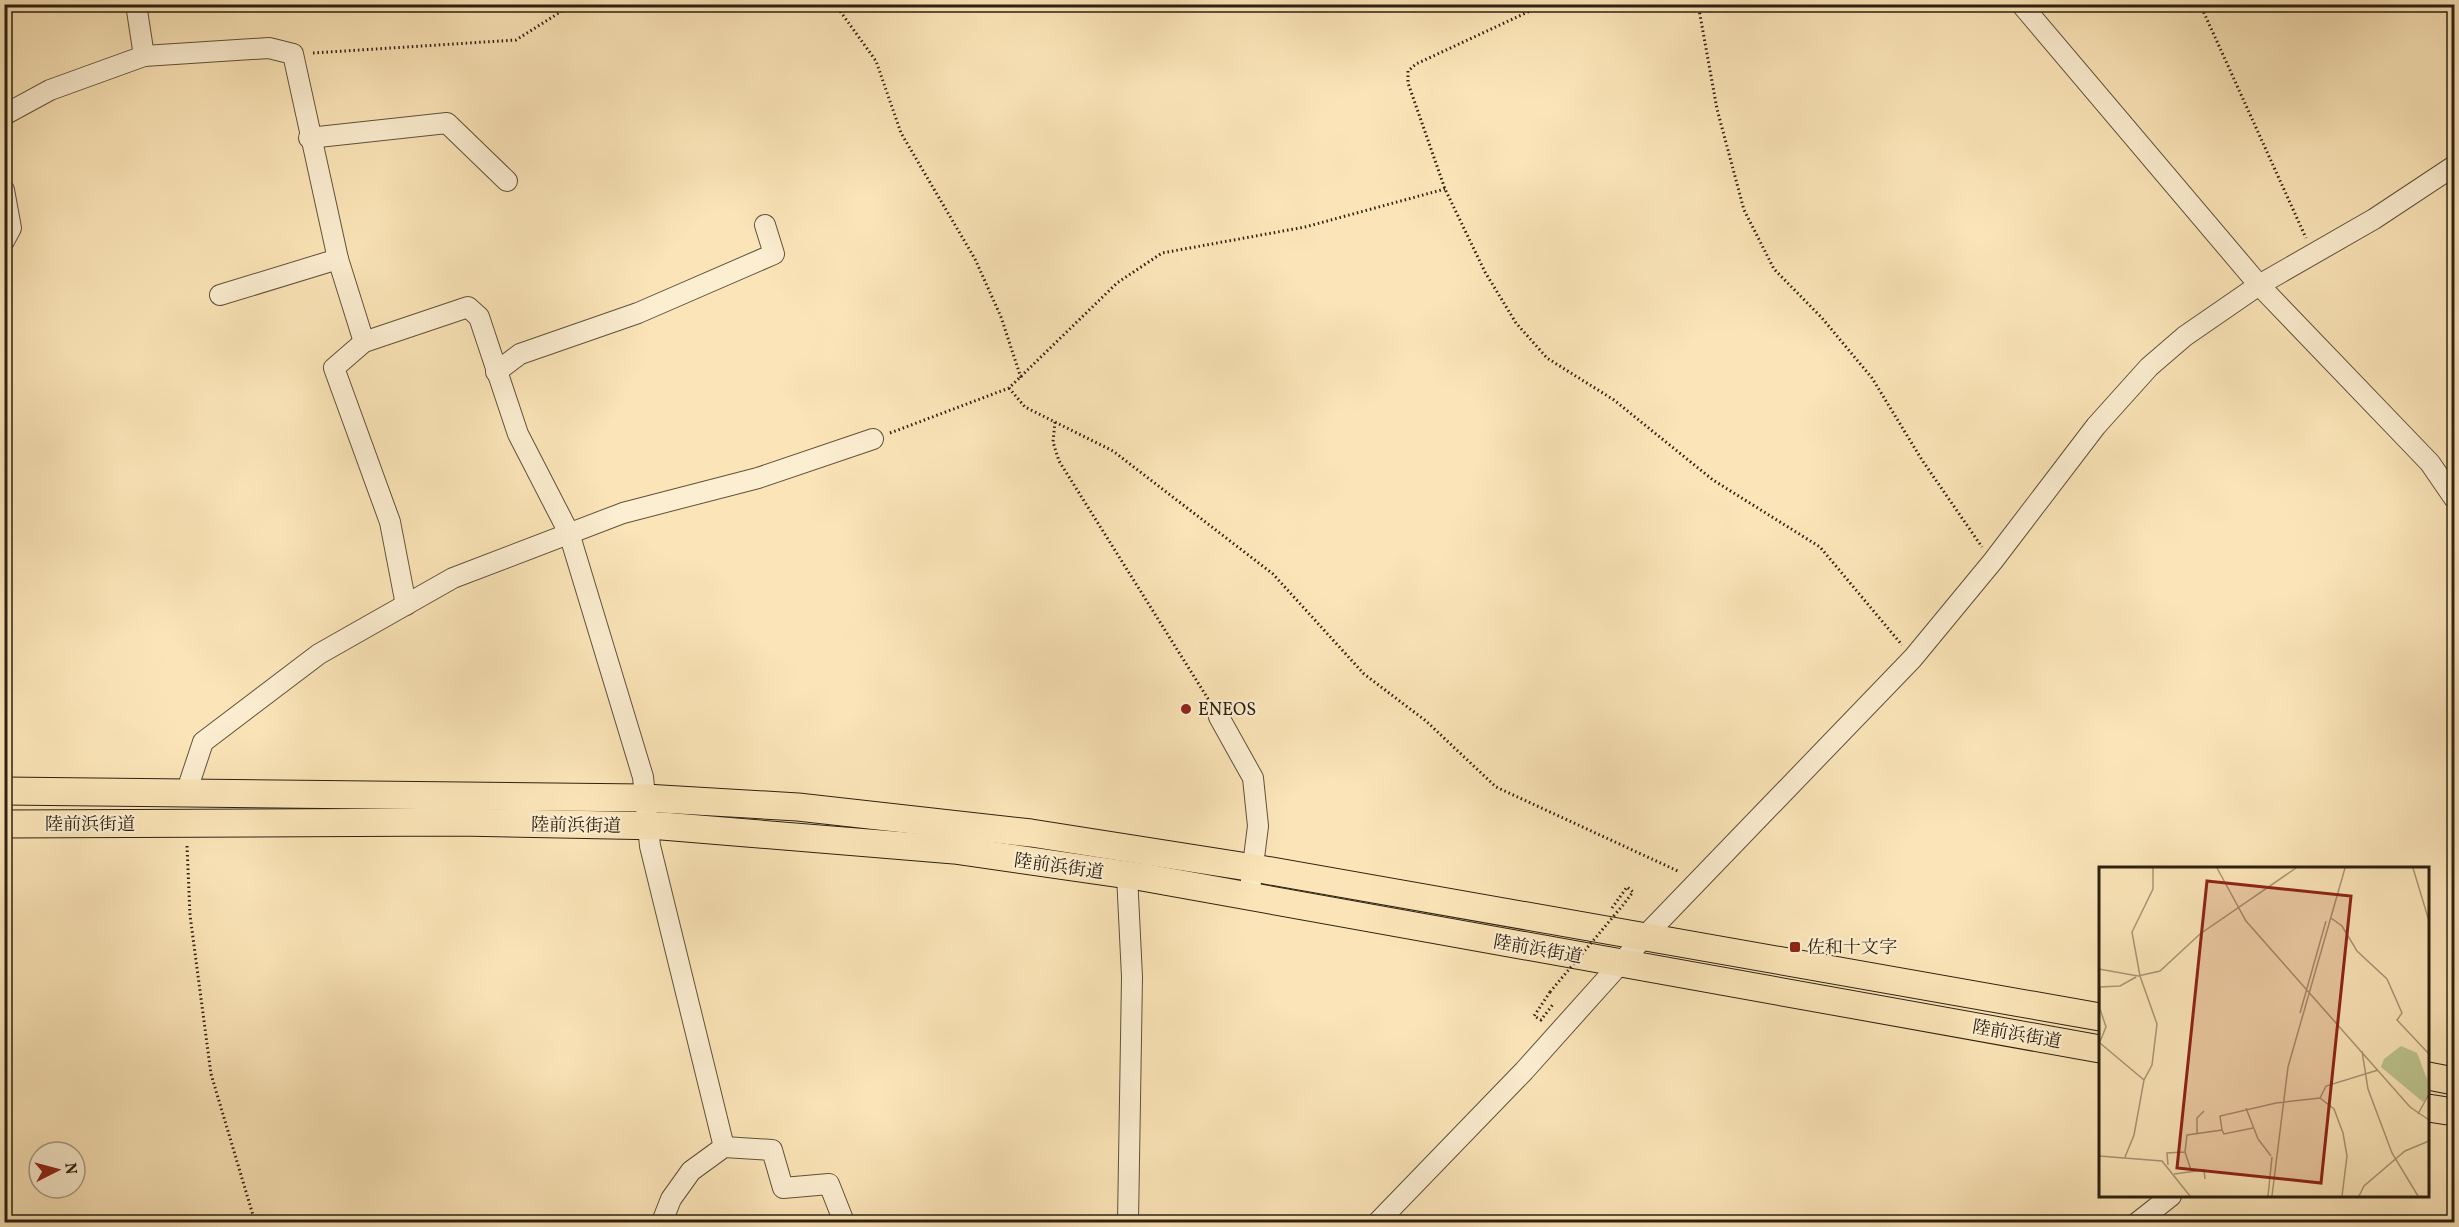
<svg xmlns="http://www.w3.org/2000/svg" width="2459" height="1227" font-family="Vollkorn,'Noto Serif JP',serif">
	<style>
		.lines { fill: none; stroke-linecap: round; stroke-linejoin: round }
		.minor-casing { stroke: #60513a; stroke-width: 22 }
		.highway-casing { stroke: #2d2010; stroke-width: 29 }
		.path { stroke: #2d2010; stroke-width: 3; stroke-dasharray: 1.5 3; stroke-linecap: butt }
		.minor { stroke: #fceed1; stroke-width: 20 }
		.highway { stroke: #fbe5b8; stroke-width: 27 }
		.path-bridge { stroke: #2d2010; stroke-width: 3; stroke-dasharray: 1.5 3; stroke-linecap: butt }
		.poi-dot { fill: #8f2418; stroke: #fceed1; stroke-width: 2 }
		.labels { text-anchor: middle; stroke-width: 4.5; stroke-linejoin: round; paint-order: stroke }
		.poi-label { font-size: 18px; fill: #2d2010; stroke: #fceed1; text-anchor: start }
		.street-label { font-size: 18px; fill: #2d2010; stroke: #fceed1 }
		.inset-road { fill: none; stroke: #a99675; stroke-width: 1.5 }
		.view { fill: #8f2418; fill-opacity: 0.15; stroke: #8f2418; stroke-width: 3 }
		.inset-edge { fill: none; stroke: #2d2010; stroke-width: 3 }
	</style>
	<rect width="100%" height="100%" fill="#fbe5b8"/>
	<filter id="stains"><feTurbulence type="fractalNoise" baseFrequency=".00333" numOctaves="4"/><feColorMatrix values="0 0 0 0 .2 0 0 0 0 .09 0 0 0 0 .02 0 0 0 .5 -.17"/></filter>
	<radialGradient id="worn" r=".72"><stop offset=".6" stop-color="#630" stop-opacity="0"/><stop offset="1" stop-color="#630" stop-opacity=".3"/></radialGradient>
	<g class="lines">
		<g class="minor-casing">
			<g id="minor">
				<polyline points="136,4 144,56 269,48 293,54 338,259 364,342 468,307 479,317 518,434 569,533 643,777 650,846 724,1147"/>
				<polyline points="2021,4 2259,285 2430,463 2454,498"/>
				<polyline points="4,115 50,90 144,56"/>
				<polyline points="309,138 447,123 507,181"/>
				<polyline points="4,190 11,228 4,241"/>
				<polyline points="220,295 338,259"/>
				<polyline points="364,342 334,368 390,522 406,605"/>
				<polyline points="496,372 520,354 638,313 774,254 765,225"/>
				<polyline points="1219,717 1253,778 1258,826 1249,897"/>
				<polyline points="186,793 203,742 319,654 453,578 623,513 758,478 873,439"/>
				<polyline points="1127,875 1132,977 1128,1222"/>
				<polyline points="662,1222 671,1199 691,1171 724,1147 772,1150 783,1188 829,1184 844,1222"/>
				<polyline points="1378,1222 1524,1071 1645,936 1913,658 1993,561 2096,426 2149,367 2185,336 2259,285 2374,219 2454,166"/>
				<polyline points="2138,1222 2171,1196"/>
			</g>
		</g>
		<g class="highway-casing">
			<g id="highway">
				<polyline points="4,791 645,798 798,807 1031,833 1254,868 2100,1017"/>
				<polyline points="4,824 459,822 662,826 954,850 1142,877 2100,1049"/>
				<polyline points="2428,1076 2454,1081"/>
				<polyline points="2428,1108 2454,1112"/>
			</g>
		</g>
		<g class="path">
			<polyline points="835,4 876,61 901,133 975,259 1001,317 1021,378"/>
			<polyline points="1545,4 1416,64 1408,71 1408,83 1445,189 1485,272 1516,323 1547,358 1614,400 1713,480 1820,547 1902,645"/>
			<polyline points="1698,4 1717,109 1744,210 1774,269 1822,318 1872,378 1922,460 1982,547"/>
			<polyline points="2200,4 2306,238"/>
			<polyline points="313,53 516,40 562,11 586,4"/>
			<polyline points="1009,388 1025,407 1113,451 1273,574 1364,674 1426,721 1496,787 1680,872"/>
			<polyline points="1055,422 1053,442 1059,461 1210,702"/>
			<polyline points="890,433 1009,388 1117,283 1162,253 1305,227 1445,189"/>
			<polyline points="187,846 190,915 211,1074 255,1222"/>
			<polyline points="1612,908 1627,887 1633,892 1623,905"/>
			<polyline points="1550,992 1534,1016 1541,1020 1554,1003"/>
		</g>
		<use href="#minor" class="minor"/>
		<use href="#highway" class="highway"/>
		<polyline class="path-bridge" points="1550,992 1623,905"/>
	</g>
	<g class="poi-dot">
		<circle cx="1186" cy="709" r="6"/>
		<rect x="1789" y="941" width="12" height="12" rx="3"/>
	</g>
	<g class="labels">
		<g class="poi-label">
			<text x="1198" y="715">ENEOS</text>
			<text x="1807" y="953">佐和十文字</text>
		</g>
		<g class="street-label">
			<text x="90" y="830">陸前浜街道</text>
			<text transform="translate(576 825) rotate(1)" y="6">陸前浜街道</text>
			<text transform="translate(1059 866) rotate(8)" y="6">陸前浜街道</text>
			<text transform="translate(1538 949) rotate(10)" y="6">陸前浜街道</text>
			<text transform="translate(2017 1034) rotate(10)" y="6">陸前浜街道</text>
		</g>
	</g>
	<g transform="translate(2099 867)">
		<rect width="330" height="330" fill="#fbe5b8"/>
		<path d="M302,179L318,186L328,212V230L324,235L282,200L285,192Z" fill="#bdc590"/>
		<path class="inset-road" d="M118,1L147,54L311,240L330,253M314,1L330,54M232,51L243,59L258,84L288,112L303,146L298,153L330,187M0,102L39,109L61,104L101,67L197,1M201,146L227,54M1,176L45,213M0,177L7,160L1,142V120L21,119L37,110M263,184L269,222L293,286L319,329M221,231L235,242L244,266L248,289L243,329M147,241L159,272L172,289M319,247L330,227M123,263L125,267L154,261M98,267V251L105,244M86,285L92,303M0,289L63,294L91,329M26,290L35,268L45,213L53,198L58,157L41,109L33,65L54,22V1M69,298L68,286L86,285L88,268L123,263L121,249L177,236L221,231L227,219L279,203M75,307L105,303L106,312M169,329L173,290M173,329L189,200L246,1M260,329L265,319L306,284L330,274"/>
		<path class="view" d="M108,14L252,29L222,316L78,301Z"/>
		<rect width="330" height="330" class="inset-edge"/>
	</g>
	<rect width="2459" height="1227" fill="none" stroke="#fbe5b8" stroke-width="24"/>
	<rect x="6" y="6" width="2447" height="1215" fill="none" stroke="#2d2010" stroke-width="3"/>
	<rect x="12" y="12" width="2435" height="1203" fill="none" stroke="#2d2010" stroke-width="1.5"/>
	<g transform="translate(57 1170) rotate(84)"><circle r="28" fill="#fceed1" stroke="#a99c84" stroke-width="1.5"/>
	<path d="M0-4.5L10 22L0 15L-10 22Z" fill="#8f2418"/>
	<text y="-9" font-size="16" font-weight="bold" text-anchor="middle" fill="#2d2010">N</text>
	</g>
	<rect width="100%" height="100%" filter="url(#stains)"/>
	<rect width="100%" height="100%" fill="url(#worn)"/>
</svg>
